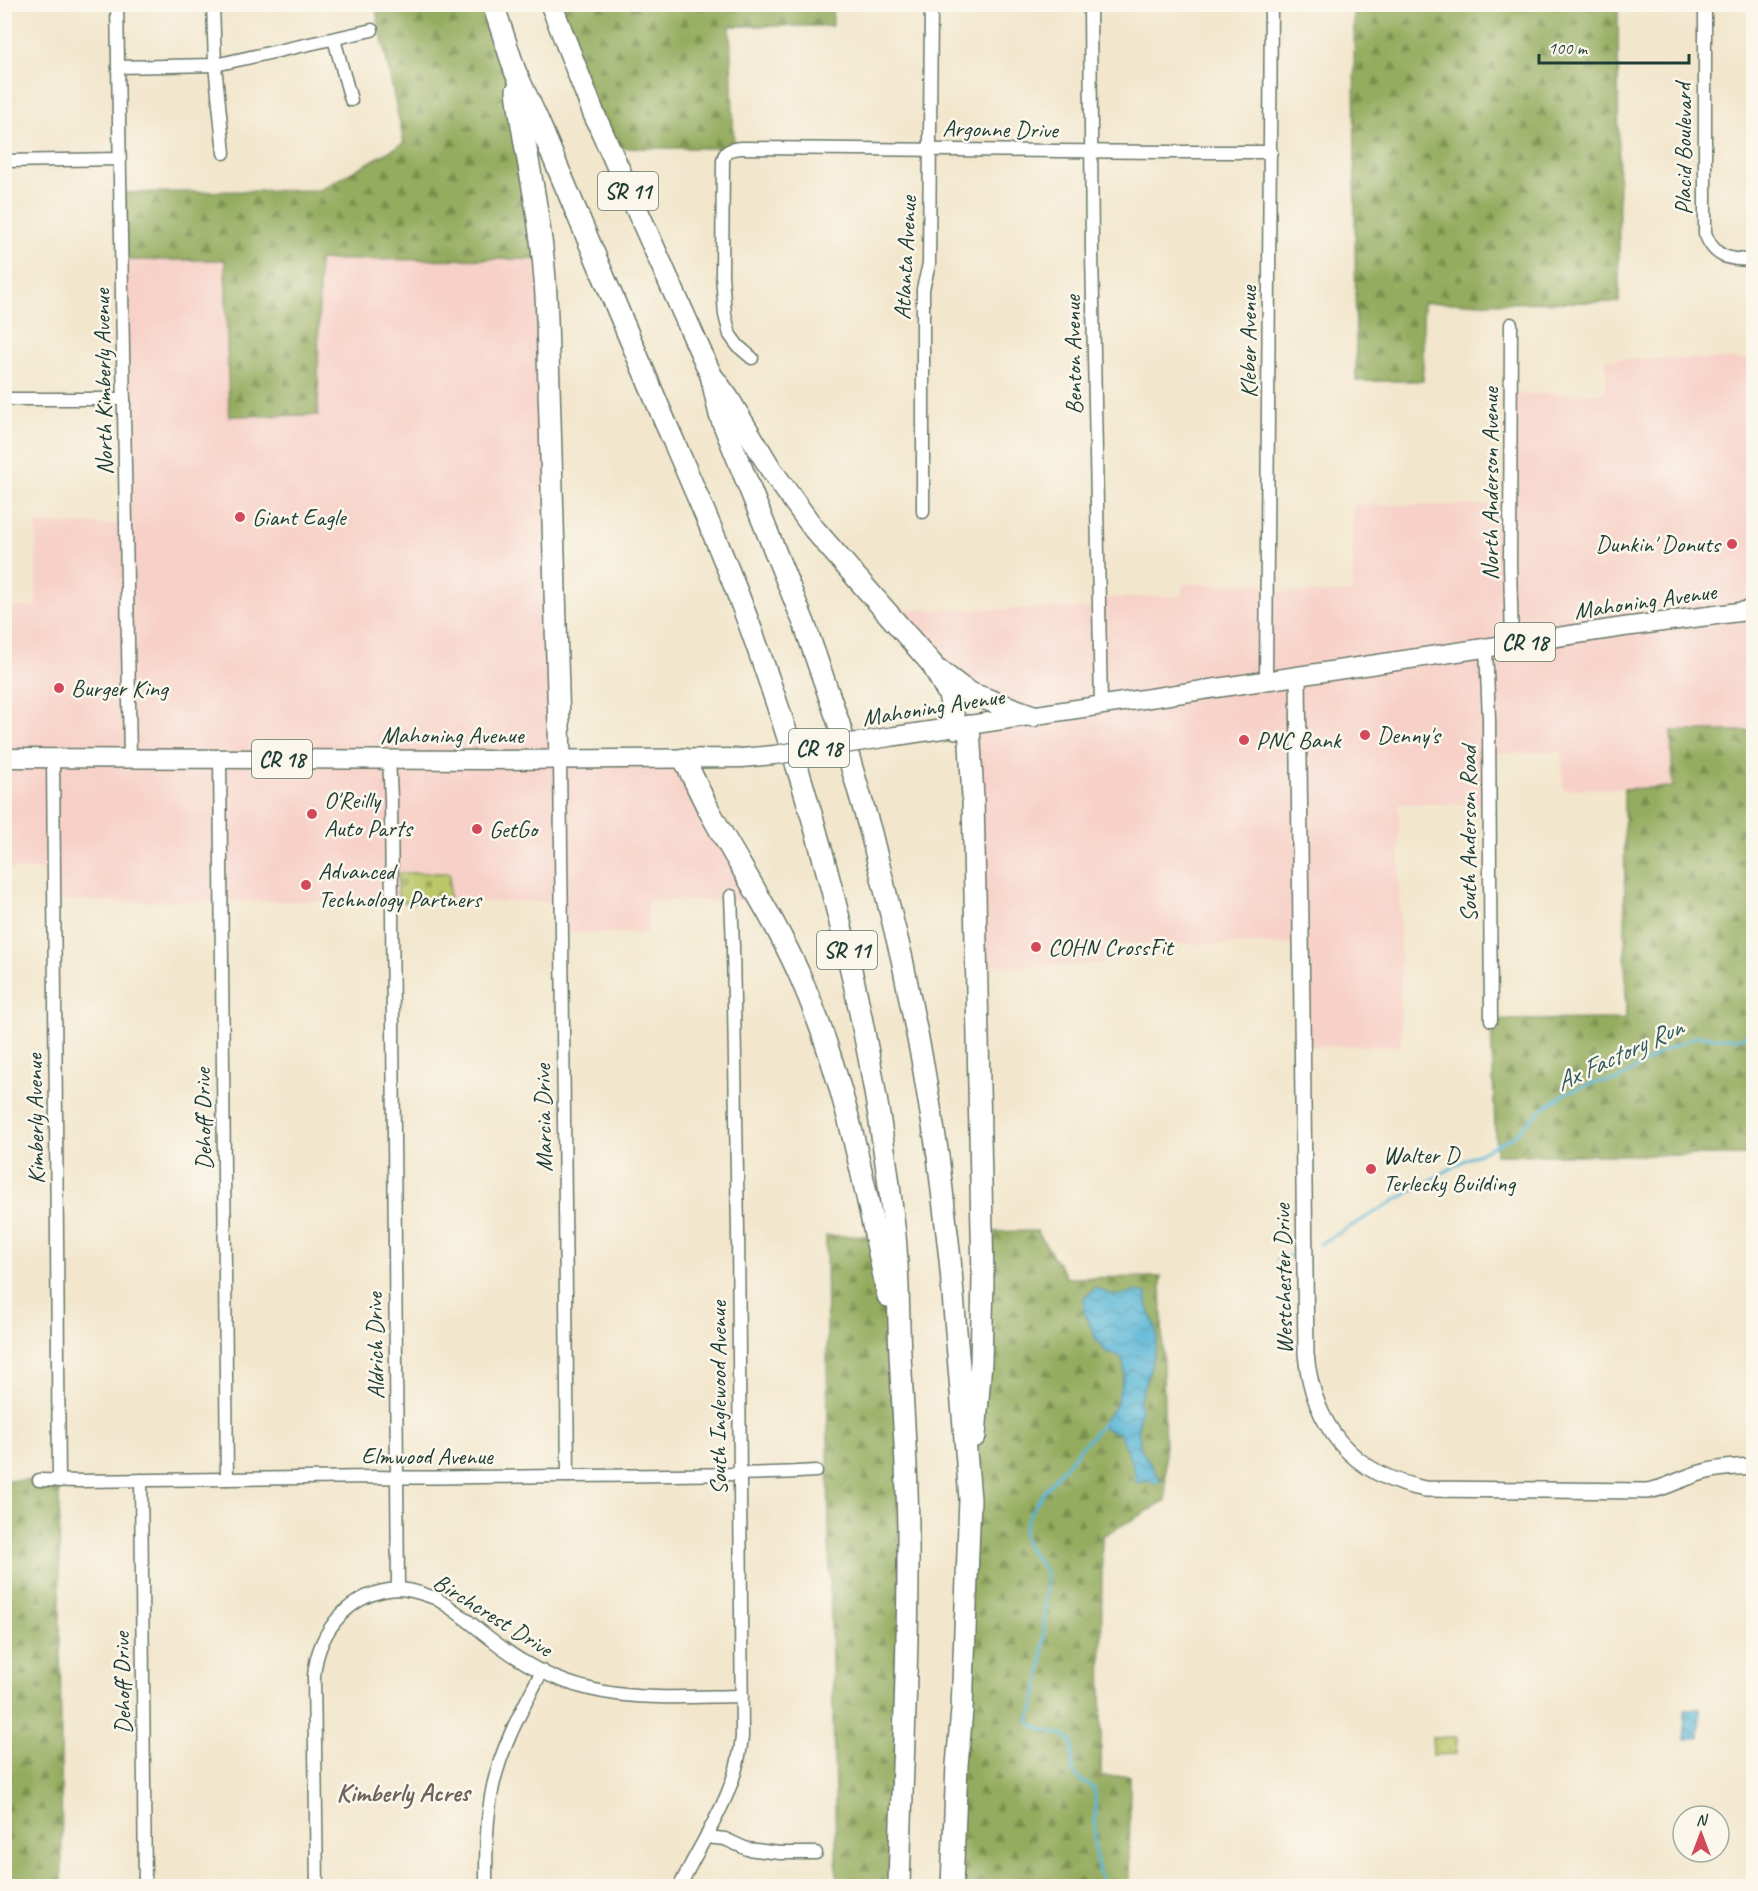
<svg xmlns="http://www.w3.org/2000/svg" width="1758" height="1891" font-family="Caveat,sans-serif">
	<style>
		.built { fill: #f7d1c8 }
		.grass { fill: url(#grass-dots); stroke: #6d824f; stroke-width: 1.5 }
		.forest { fill: url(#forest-firs); stroke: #5a7449; stroke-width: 1.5 }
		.cemetery { fill: url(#cemetery-stones); stroke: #6d824f; stroke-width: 1.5 }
		.water { fill: url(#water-waves); stroke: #3c7a86; stroke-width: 1.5 }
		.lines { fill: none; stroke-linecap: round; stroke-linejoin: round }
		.stream { stroke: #59b6d7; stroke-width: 3 }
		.minor-casing { stroke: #697869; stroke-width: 15 }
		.tertiary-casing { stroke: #697869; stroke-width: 18 }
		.primary-casing { stroke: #697869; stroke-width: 21 }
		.motorway-casing { stroke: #697869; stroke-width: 24 }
		.minor { stroke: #fff; stroke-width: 12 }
		.tertiary { stroke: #fff; stroke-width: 15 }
		.primary { stroke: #fff; stroke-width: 18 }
		.motorway { stroke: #fff; stroke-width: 21 }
		.primary-bridge-casing { stroke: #697869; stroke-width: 21; stroke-linecap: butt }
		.primary-bridge { stroke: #fff; stroke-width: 18 }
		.poi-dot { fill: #d1495b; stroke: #fbf7ec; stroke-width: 2 }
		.labels { text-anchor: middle; stroke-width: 5; stroke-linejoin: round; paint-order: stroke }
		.shield { fill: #fbf7ec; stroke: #61756b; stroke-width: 1.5 }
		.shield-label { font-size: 22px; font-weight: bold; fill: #1f3d34 }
		.street-label { font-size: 24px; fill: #1f3d34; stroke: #fbf7ec }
		.poi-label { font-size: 24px; fill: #1f3d34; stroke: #fbf7ec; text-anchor: start }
		.water-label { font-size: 26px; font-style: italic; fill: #2e5b5d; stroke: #fbf7ec }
		.neighbourhood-label { font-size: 26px; font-weight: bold; fill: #6c635d; stroke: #fbf7ec }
	</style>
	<defs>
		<pattern id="grass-dots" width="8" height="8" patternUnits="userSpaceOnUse" patternTransform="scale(1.5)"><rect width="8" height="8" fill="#bbc86a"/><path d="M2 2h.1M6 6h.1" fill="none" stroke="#97a458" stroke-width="1.8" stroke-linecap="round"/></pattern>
		<pattern id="forest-firs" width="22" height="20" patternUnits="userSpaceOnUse" patternTransform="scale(1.5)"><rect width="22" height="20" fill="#94ac5e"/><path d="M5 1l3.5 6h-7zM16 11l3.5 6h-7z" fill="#788d4e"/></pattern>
		<pattern id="cemetery-stones" width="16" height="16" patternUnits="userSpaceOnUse" patternTransform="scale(1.5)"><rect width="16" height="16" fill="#bbc86a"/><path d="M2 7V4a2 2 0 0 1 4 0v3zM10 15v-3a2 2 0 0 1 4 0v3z" fill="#97a458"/></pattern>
		<pattern id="water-waves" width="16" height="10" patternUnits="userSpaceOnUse" patternTransform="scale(1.5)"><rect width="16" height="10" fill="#59b6d7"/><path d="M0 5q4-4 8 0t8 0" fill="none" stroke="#4995af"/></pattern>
	</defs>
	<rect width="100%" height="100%" fill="#fbf7ec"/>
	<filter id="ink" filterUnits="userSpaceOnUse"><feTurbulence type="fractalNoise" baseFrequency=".0167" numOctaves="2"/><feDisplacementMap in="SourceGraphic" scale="12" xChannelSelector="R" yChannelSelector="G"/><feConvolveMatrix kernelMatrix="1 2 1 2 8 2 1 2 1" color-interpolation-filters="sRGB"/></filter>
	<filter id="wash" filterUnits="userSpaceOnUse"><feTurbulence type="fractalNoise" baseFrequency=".008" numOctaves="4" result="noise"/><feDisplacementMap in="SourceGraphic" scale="24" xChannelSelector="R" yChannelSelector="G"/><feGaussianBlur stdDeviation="1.35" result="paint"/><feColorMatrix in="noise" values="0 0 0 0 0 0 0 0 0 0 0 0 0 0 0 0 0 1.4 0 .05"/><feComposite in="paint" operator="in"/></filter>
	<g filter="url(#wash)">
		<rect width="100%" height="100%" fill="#f2e6cc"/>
		<g class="built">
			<polygon points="543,259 560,758 684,759 761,901 647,900 648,933 562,933 562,902 54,901 53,870 5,869 5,607 36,606 36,524 125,524 122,260"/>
			<polygon points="1606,359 1753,359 1753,731 1671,731 1673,788 1563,789 1562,752 1489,753 1489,804 1399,804 1401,1046 1303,1046 1301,944 1104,944 1104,964 976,967 969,726 1031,716 972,694 886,610 1098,608 1099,598 1182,596 1182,584 1267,584 1268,592 1352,593 1353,505 1510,505 1511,394 1606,393"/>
		</g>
		<polygon class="grass" points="1432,1737 1457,1737 1456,1754 1433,1755"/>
		<g class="forest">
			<polygon points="375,5 493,5 515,71 543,259 319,260 318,415 229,416 225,260 122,260 120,193 320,190 404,143"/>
			<polygon points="551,5 832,5 833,26 730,26 734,148 610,148"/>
			<polygon points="1354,5 1618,5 1619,302 1423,303 1423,381 1356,381"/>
			<polygon points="1671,731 1753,731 1753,1155 1496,1155 1491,1020 1626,1019 1624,789 1673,787"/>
			<polygon points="1037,1231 1067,1278 1161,1277 1166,1501 1102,1536 1101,1776 1130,1776 1129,1886 952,1886 982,1232"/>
			<polygon points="826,1236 875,1236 900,1353 899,1886 837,1886 829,1537"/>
			<polygon points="5,1480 59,1481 62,1886 5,1886"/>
		</g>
		<polygon class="cemetery" points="398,873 450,873 449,902 398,902"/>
		<g class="water">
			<path d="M1096,1288C1103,1291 1113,1297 1121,1295C1134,1292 1132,1290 1146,1293C1146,1311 1153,1314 1156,1329C1160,1348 1144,1384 1139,1403L1141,1408L1138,1428L1141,1449L1161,1481L1155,1484L1150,1481L1136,1483L1134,1468L1118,1431L1114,1433L1104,1428C1101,1417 1109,1416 1114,1408C1118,1403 1118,1396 1120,1389C1124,1376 1127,1371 1121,1357L1105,1351L1096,1339L1084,1312V1297Z"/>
			<polygon points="1685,1709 1700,1709 1699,1739 1685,1739"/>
		</g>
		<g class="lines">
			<g class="stream">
				<polyline points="1320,1244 1467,1159 1514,1136 1542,1109 1568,1092 1594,1083 1618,1080 1663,1051 1697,1036 1739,1039 1754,1031"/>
				<polyline points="1277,1259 1290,1256"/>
				<path d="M1103,1423C1082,1448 1031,1499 1024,1529C1020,1546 1039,1558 1045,1572C1048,1579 1045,1592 1045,1599C1044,1640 1044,1682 1029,1721C1039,1734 1060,1729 1072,1742L1073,1772L1083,1782L1094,1788C1100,1824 1086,1849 1105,1886"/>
			</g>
		</g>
	</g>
	<g filter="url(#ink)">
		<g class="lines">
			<g class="minor-casing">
				<g id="minor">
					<polyline points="117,4 130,758"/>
					<polyline points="213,4 215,65 224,153"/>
					<polyline points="1090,4 1092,252 1101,705"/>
					<path d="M1705,4V233C1714,258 1729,260 1754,260"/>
					<polyline points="334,39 351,100"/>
					<polyline points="118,67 215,65 372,30"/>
					<polyline points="4,161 119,159"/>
					<polyline points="1511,324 1510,563 1512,644"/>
					<path d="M752,358L738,346L730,335L725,315L722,275L723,161C724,150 733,148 743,148L1164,152H1271"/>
					<polyline points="4,399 124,399"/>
					<polyline points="923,512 923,289 929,264 931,4"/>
					<polyline points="1486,648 1489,719 1491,1020"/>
					<polyline points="1266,681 1271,4"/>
					<polyline points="53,758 59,1481"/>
					<polyline points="220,759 227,1479"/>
					<polyline points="389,759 391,798 398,1589"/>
					<polyline points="560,759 568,1476"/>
					<path d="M39,1480L80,1481L375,1477C440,1479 504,1476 568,1476C651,1475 734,1476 816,1471"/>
					<polyline points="141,1480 145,1886"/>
					<polyline points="706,1837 725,1839 747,1849 780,1853 816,1853"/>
					<path d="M317,1886L314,1676C318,1631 349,1592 398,1589C411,1589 423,1594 435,1598C467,1616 492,1644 524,1662C595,1705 663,1697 742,1696"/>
					<path d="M486,1886C486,1852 486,1819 493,1786C502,1745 523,1708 542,1671"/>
					<path d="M680,1886C704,1835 736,1796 742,1737L738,1231L733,947L731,896"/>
				</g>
			</g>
			<g class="tertiary-casing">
				<path id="tertiary" d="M1298,676L1306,1354C1313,1426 1352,1475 1425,1489L1647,1491C1664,1489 1680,1479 1697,1474C1715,1468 1734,1467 1754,1466"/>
			</g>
			<g class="primary-casing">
				<g id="primary">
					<polyline points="896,736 1624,627 1754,610"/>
					<polyline points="4,758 488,760 742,758"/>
				</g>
			</g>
			<g class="motorway-casing">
				<g id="motorway">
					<path d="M493,4L515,71L538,121C580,220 621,318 663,417C696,493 730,569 757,646C824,834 872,1028 894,1226C899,1268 898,1312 900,1354C903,1415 908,1476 908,1538C909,1654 902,1770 899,1886"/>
					<polyline points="551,4 594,114 711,375 728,398 772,471 814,529 932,664 949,695 956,728"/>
					<path d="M517,90C522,136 533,180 539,226C544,257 546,288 547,319L560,759"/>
					<polyline points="711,375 720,415 804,623 839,724 871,833 902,959 922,1059 938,1156 950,1259 970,1499 962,1710 957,1765 952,1886"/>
					<polyline points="941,672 962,688 972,694 1033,716"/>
					<polyline points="969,726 973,798 983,1279 981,1362 975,1436"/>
					<path d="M684,759C693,777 701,795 710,812C740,867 775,919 800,976C845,1078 865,1187 888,1296"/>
				</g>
			</g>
			<use href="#minor" class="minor"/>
			<use href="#tertiary" class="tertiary"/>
			<use href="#primary" class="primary"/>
			<use href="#motorway" class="motorway"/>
			<g class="primary-bridge-casing">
				<polyline id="primary-bridge" points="742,758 774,755 896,736"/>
			</g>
			<use href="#primary-bridge" class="primary-bridge"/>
		</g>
	</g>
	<g class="poi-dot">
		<circle cx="240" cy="517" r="6"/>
		<circle cx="1732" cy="544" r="6"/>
		<circle cx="59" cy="688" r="6"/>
		<circle cx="1365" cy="735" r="6"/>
		<circle cx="1244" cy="740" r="6"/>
		<circle cx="312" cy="814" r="6"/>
		<circle cx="477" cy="829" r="6"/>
		<circle cx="306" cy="885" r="6"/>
		<circle cx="1036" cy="947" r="6"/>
		<circle cx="1371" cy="1169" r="6"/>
	</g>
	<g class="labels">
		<g class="shield">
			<rect x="598" y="172" width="60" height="38" rx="4.5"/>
			<rect x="1495" y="623" width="60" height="38" rx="4.5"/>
			<rect x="789" y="729" width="60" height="38" rx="4.5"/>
			<rect x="252" y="740" width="60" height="38" rx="4.5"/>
			<rect x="817" y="931" width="60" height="38" rx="4.5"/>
		</g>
		<g class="shield-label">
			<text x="628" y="199">SR 11</text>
			<text x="1525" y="650">CR 18</text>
			<text x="819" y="756">CR 18</text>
			<text x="282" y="767">CR 18</text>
			<text x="847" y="958">SR 11</text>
		</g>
		<g class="street-label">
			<text transform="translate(1000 129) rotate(1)" y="8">Argonne Drive</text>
			<text transform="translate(1683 149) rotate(-90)" y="8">Placid Boulevard</text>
			<text transform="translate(905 258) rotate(-87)" y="8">Atlanta Avenue</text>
			<text transform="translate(1248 342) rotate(-90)" y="8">Kleber Avenue</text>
			<text transform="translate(1073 355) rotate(-91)" y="8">Benton Avenue</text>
			<text transform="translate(103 382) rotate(-91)" y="8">North Kimberly Avenue</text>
			<text transform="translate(1490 484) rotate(-90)" y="8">North Anderson Avenue</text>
			<text transform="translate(1645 601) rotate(-8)" y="8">Mahoning Avenue</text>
			<text transform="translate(933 707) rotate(-9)" y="8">Mahoning Avenue</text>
			<text x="452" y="743">Mahoning Avenue</text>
			<text transform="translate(1468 834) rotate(-90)" y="8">South Anderson Road</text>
			<text transform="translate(543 1118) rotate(-91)" y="8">Marcia Drive</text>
			<text transform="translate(35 1119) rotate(-91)" y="8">Kimberly Avenue</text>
			<text transform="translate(203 1119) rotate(-91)" y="8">Dehoff Drive</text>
			<text transform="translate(1283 1279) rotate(-91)" y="8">Westchester Drive</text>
			<text transform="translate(375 1346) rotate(-91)" y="8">Aldrich Drive</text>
			<text transform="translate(718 1398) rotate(-90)" y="8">South Inglewood Avenue</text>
			<text x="427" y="1464">Elmwood Avenue</text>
			<text transform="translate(493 1615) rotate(32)" y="8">Birchcrest Drive</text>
			<text transform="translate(122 1683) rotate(-91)" y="8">Dehoff Drive</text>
		</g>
		<g class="poi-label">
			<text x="252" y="525">Giant Eagle</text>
			<text x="1720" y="552" text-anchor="end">Dunkin' Donuts</text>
			<text x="71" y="696">Burger King</text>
			<text x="1377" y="743">Denny's</text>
			<text x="1256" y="748">PNC Bank</text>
			<text x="324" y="808">O'Reilly<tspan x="324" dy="28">Auto Parts</tspan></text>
			<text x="489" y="837">GetGo</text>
			<text x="318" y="879">Advanced<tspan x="318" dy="28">Technology Partners</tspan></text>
			<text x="1048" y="955">COHN CrossFit</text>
			<text x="1383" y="1163">Walter D<tspan x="1383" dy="28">Terlecky Building</tspan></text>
		</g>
		<g class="water-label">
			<text transform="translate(1619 1054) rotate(-25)" y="9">Ax Factory Run</text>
		</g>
		<g class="neighbourhood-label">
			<text x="403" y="1801">Kimberly Acres</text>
		</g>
	</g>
	<rect width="1758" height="1891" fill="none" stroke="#fbf7ec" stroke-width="24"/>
	<g transform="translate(1701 1834)"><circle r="28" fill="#fbf7ec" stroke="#a3ada2" stroke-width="1.5"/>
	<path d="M0-4.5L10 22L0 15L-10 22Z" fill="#d1495b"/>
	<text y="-9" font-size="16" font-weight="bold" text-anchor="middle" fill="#1f3d34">N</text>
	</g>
	<path d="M1539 54v9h150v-9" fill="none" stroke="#1f3d34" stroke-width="3"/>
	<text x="1548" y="54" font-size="18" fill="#1f3d34" stroke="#fbf7ec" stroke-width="4.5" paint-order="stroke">100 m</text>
</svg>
